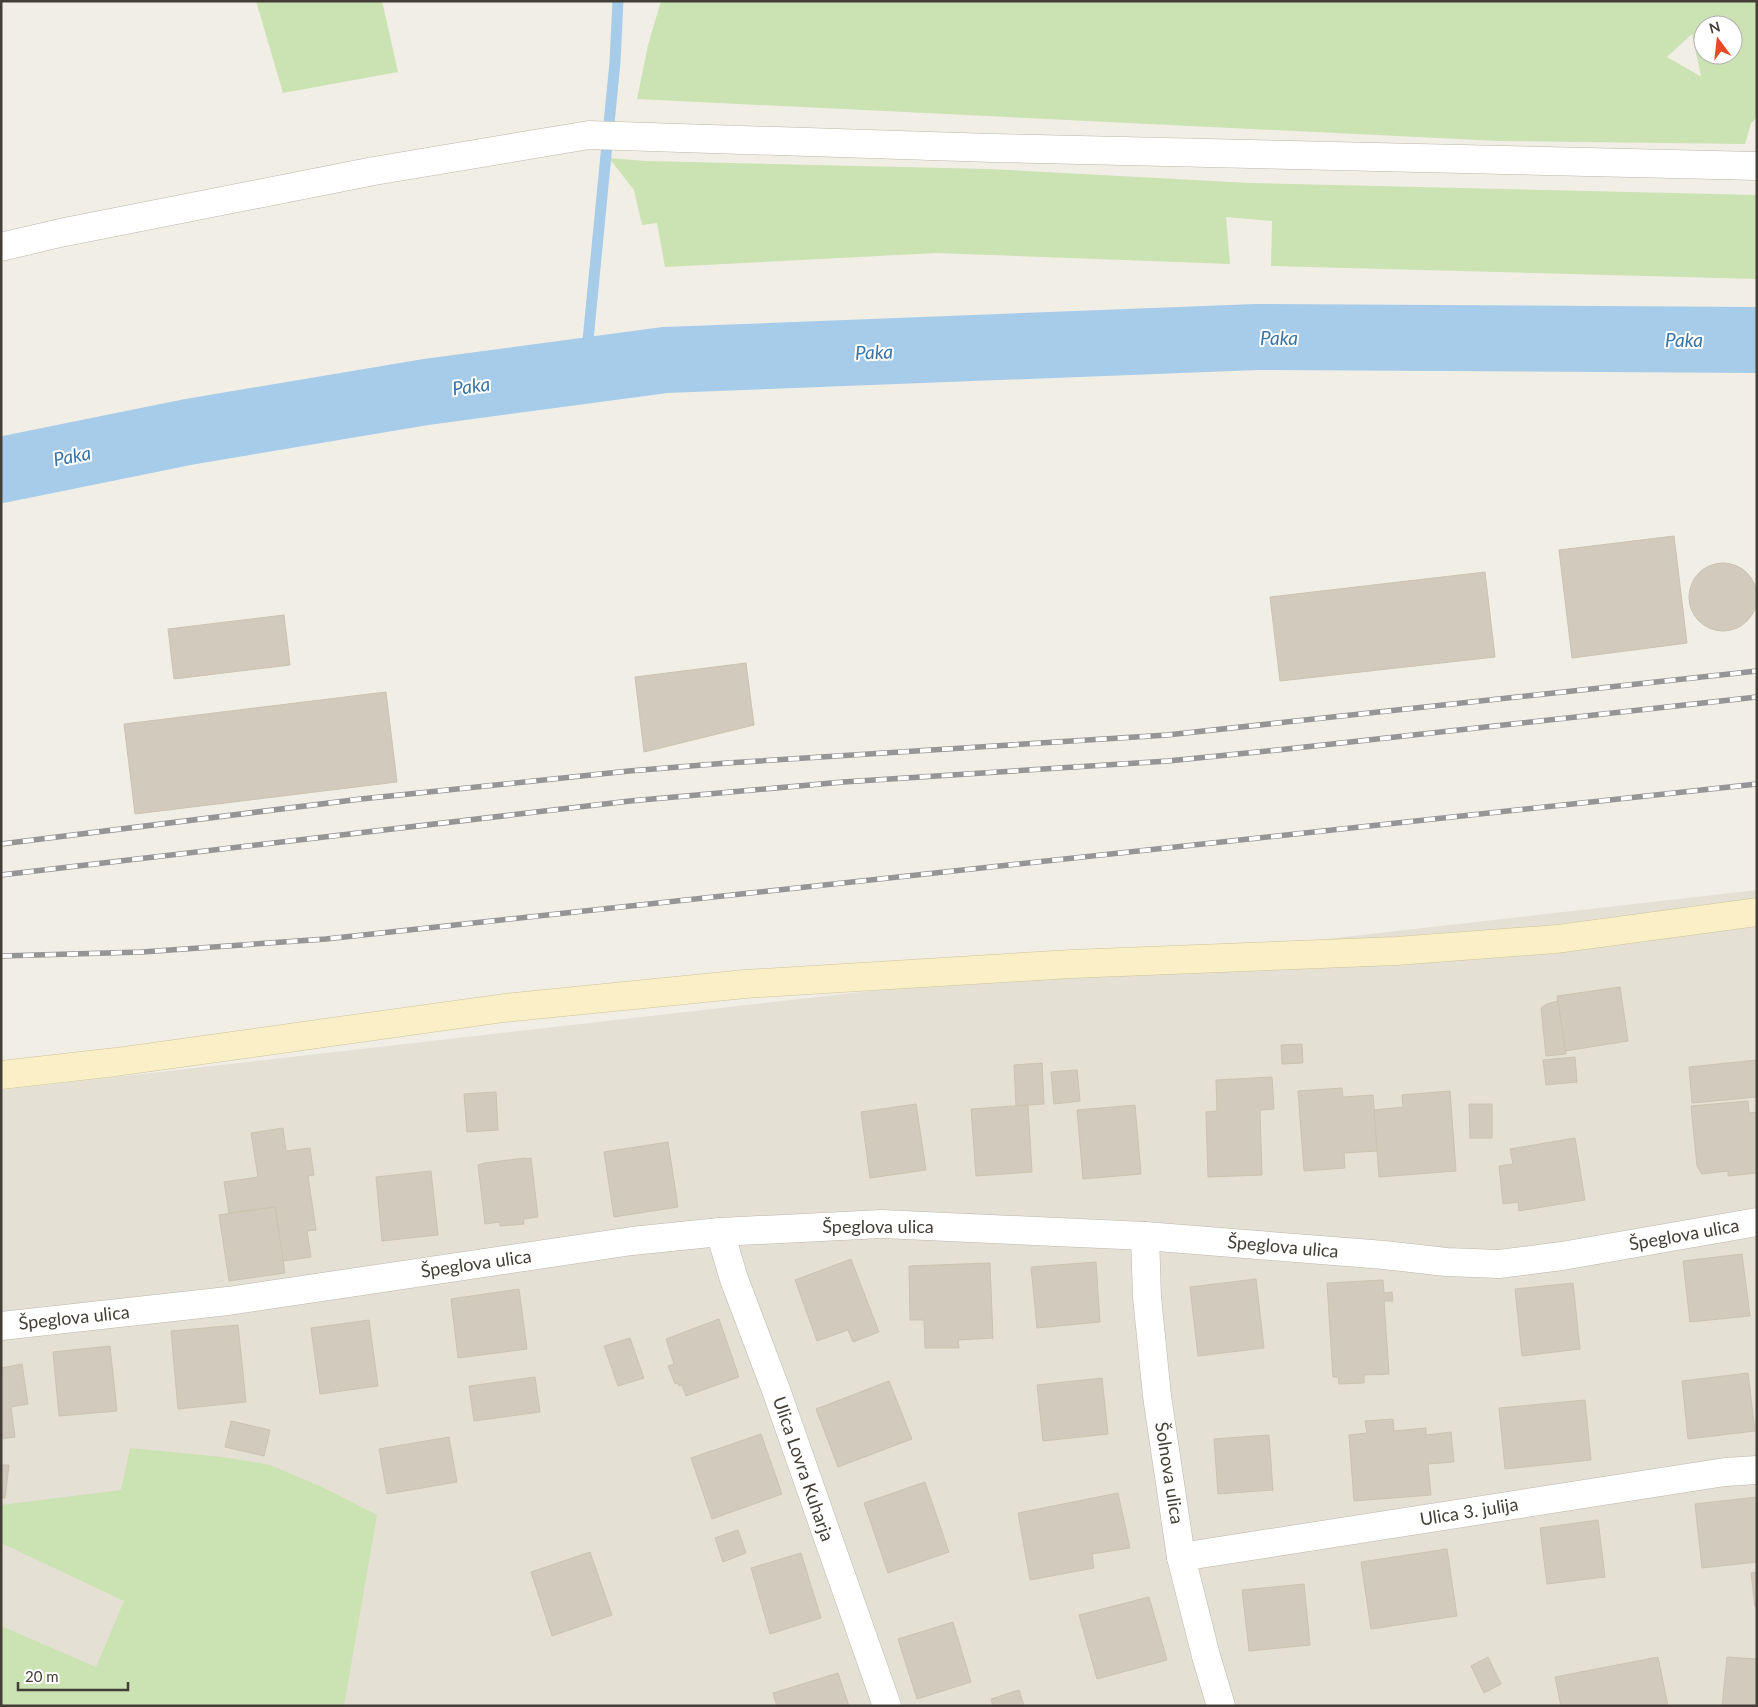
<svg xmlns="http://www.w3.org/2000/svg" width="1758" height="1707" font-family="Lato,sans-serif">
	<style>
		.residential { fill: #e5e0d4 }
		.green { fill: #cbe2b2; fill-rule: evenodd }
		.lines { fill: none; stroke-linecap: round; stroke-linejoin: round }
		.stream { stroke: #a7ccea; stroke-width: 11 }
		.river { stroke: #a7ccea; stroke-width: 66 }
		.building { fill: #d2cabc; stroke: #ccc2b0 }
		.minor-casing { stroke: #bcb6a9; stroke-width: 29 }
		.tertiary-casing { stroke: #bcb6a9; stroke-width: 29 }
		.secondary-casing { stroke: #cec299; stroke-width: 29 }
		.minor { stroke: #fff; stroke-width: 28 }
		.tertiary { stroke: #fff; stroke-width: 28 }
		.secondary { stroke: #faefc7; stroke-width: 28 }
		.rail-casing { stroke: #959595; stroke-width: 5.5 }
		.rail { stroke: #fff; stroke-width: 4; stroke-dasharray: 11; stroke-linecap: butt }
		.labels { text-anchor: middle; stroke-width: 4; stroke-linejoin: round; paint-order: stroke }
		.street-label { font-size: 18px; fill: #433e36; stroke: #fff }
		.water-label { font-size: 19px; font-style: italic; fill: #3874a6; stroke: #fff }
	</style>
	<rect width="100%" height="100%" fill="#f1eee6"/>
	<polygon class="residential" points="1757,890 1757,1706 118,1706 1,1648 1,1090"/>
	<g class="green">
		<polygon points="256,1 382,1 398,72 283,93"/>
		<path d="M661,1H1757V117L1751,123L1745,144L1499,141L637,99L648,45ZM1703,25H1733V55H1703ZM1692,34L1701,76H1700L1667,57Z"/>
		<polygon points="609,158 645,161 988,169 1250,183 1757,195 1757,279 1271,266 1272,221 1226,217 1230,264 936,253 665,267 657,223 642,225 634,190"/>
		<polygon points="130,1448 223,1457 270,1465 322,1487 377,1515 344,1706 1,1706 1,1626 96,1667 124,1601 1,1543 1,1505 121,1490"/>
	</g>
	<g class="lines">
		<polyline class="stream" points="585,371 615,62 618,1"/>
		<polyline class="river" points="1,470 188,432 426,392 665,360 1257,337 1757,340"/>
	</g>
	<g class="building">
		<polygon points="1674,536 1687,643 1572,658 1559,550"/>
		<circle cx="1723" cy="597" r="34"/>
		<polygon points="1485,572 1495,657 1280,681 1270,597"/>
		<polygon points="284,615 290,665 174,679 168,629"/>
		<polygon points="746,663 754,725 644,752 635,677"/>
		<polygon points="386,692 397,782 135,814 124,724"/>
		<polygon points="1620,987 1628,1041 1565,1051 1557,996"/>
		<polygon points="1558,1001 1566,1054 1546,1056 1541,1008 1547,1004"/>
		<polygon points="1302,1044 1303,1063 1282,1064 1281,1045"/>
		<polygon points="1575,1057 1577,1082 1546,1085 1543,1060"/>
		<polygon points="1757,1060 1757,1097 1692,1103 1689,1067"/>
		<polygon points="1042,1063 1044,1104 1016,1106 1014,1065"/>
		<polygon points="1077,1070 1080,1101 1054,1104 1051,1072"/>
		<polygon points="1272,1077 1274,1109 1260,1110 1262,1175 1208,1177 1206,1112 1217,1111 1216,1080"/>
		<polygon points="1342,1088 1343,1097 1373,1095 1378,1151 1344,1153 1345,1168 1304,1171 1298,1091"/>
		<polygon points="1450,1091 1456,1171 1379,1177 1374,1110 1403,1107 1402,1095"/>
		<polygon points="496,1092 498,1130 467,1132 464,1094"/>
		<polygon points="1748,1101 1749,1113 1757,1112 1757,1173 1728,1176 1728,1171 1702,1174 1697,1166 1691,1106"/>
		<polygon points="916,1104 926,1170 870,1178 861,1112"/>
		<polygon points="1469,1104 1492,1104 1492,1138 1470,1138"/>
		<polygon points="1028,1105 1032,1172 976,1176 971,1109"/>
		<polygon points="1135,1105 1141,1174 1083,1179 1077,1110"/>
		<polygon points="283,1128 286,1151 310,1148 314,1175 308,1176 316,1230 307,1231 311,1257 283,1261 275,1207 229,1213 224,1182 258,1177 251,1133"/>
		<polygon points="1575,1138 1585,1200 1519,1211 1518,1202 1503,1204 1499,1166 1513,1164 1510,1149"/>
		<polygon points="668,1142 678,1207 614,1217 604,1152"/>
		<polygon points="525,1158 525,1159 531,1158 538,1217 523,1219 524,1224 500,1226 500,1222 485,1224 478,1165 484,1163"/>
		<polygon points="431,1171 438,1235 382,1241 376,1177"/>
		<polygon points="275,1207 285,1273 229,1281 219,1215"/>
		<polygon points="1742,1254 1750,1316 1690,1322 1683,1261"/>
		<polygon points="851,1259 879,1332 853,1342 848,1330 817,1341 795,1280"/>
		<polygon points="1096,1262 1100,1322 1037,1328 1031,1267"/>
		<polygon points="990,1263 993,1338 958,1340 959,1348 925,1348 924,1320 910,1320 909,1266"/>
		<polygon points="1256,1279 1264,1348 1198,1356 1190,1287"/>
		<polygon points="1383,1280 1384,1293 1392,1292 1393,1301 1384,1301 1389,1374 1364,1375 1364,1383 1339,1384 1338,1377 1333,1377 1327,1283"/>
		<polygon points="1573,1283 1580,1349 1522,1356 1515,1289"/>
		<polygon points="519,1289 527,1349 458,1358 451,1299"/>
		<polygon points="719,1319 739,1377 686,1396 682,1385 679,1386 678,1383 675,1384 668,1366 674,1364 666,1339"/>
		<polygon points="369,1320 378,1386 320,1394 311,1328"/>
		<polygon points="238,1325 246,1402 178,1409 171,1331"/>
		<polygon points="630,1338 644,1378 618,1386 604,1346"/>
		<polygon points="110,1346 117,1411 59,1416 53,1352"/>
		<polygon points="22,1364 28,1404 11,1407 15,1437 1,1439 1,1368"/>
		<polygon points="1748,1373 1755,1431 1688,1439 1682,1381"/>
		<polygon points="535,1377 540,1412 474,1421 469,1386"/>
		<polygon points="1102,1378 1108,1434 1043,1441 1037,1385"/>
		<polygon points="889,1381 912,1439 838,1467 816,1409"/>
		<polygon points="1585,1400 1591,1460 1505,1469 1499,1408"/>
		<polygon points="1393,1419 1394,1431 1426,1428 1426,1435 1451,1432 1454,1462 1428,1464 1431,1495 1354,1501 1349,1435 1367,1433 1365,1421"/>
		<polygon points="231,1421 270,1430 264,1456 225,1447"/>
		<polygon points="761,1434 782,1494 712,1519 691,1458"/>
		<polygon points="1269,1435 1273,1490 1218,1494 1214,1439"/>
		<polygon points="449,1437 457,1482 387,1494 379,1449"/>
		<polygon points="1,1465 9,1465 5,1498 1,1498"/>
		<polygon points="925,1482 949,1552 888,1573 864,1503"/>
		<polygon points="1118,1493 1130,1548 1092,1554 1094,1568 1030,1580 1018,1513"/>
		<polygon points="1757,1497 1757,1562 1702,1568 1695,1504"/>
		<polygon points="1598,1520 1605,1577 1547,1584 1540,1528"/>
		<polygon points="738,1530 746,1553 723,1562 715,1538"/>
		<polygon points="1447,1549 1457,1616 1371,1629 1361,1562"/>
		<polygon points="590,1552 612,1615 552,1636 531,1572"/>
		<polygon points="801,1553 821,1618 770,1634 751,1568"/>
		<polygon points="1757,1572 1757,1607 1755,1607 1751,1573"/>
		<polygon points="1304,1584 1310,1645 1249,1651 1242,1590"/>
		<polygon points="1149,1597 1167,1660 1097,1679 1079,1615"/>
		<polygon points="953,1622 971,1682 917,1699 898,1639"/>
		<polygon points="1488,1657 1501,1684 1484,1693 1471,1666"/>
		<polygon points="1658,1657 1668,1706 1561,1706 1555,1677"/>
		<polygon points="1727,1657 1757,1659 1757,1706 1722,1706"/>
		<polygon points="838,1673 849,1706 777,1706 773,1693"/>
		<polygon points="1019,1690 1024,1706 993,1706 991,1699"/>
	</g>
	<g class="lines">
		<g class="minor-casing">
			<g id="minor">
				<polyline points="720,1232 734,1279 776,1390 887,1706"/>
				<polyline points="1145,1236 1147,1297 1157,1396 1181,1557 1206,1656 1221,1706"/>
				<polyline points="1,1326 228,1301 632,1241 720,1232 882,1224 1145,1236 1384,1255 1446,1262 1499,1264 1562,1256 1757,1222"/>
				<polyline points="1181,1557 1725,1472 1757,1470"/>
			</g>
		</g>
		<g class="tertiary-casing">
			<polyline id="tertiary" points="1,247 60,233 374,171 589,135 992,148 1757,166"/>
		</g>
		<g class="secondary-casing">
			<polyline id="secondary" points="1,1075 116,1062 504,1008 745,984 1071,964 1396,951 1557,939 1757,912"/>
		</g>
		<use href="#minor" class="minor"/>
		<use href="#tertiary" class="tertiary"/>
		<use href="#secondary" class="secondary"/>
		<g class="rail-casing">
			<g id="rail">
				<polyline points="1,844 361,799 629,771 727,763 1167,735 1757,671"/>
				<polyline points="1,875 630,801 843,782 1168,761 1287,749 1757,697"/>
				<polyline points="1,956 142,952 326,939 1757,784"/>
			</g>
		</g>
		<use href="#rail" class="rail"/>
	</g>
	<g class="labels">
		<g class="street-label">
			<text x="878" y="1233">Špeglova ulica</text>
			<text transform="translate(1684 1235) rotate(-10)" y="6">Špeglova ulica</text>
			<text transform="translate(1283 1247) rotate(5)" y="6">Špeglova ulica</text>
			<text transform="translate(476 1264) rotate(-8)" y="6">Špeglova ulica</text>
			<text transform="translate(74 1318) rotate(-6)" y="6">Špeglova ulica</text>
			<text transform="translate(803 1469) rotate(71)" y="6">Ulica Lovra Kuharja</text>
			<text transform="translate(1169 1473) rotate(81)" y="6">Šolnova ulica</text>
			<text transform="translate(1469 1512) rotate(-9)" y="6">Ulica 3. julija</text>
		</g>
		<g class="water-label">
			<text x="1279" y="345">Paka</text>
			<text x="1684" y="347">Paka</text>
			<text transform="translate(874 352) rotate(-2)" y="7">Paka</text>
			<text transform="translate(471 386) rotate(-8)" y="7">Paka</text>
			<text transform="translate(72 456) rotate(-11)" y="7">Paka</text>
		</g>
	</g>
	<rect width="1758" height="1707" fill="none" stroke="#433e36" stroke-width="5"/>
	<g transform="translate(1718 40) rotate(345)"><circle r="24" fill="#ffffff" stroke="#b4b2af"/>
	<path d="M0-4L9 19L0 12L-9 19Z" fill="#e84a26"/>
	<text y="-8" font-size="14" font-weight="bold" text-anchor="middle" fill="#433e36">N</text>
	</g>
	<path d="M18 1682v8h110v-8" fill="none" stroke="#433e36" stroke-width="2.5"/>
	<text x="25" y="1682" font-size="15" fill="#433e36" stroke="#ffffff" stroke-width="4" paint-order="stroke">20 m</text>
</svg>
